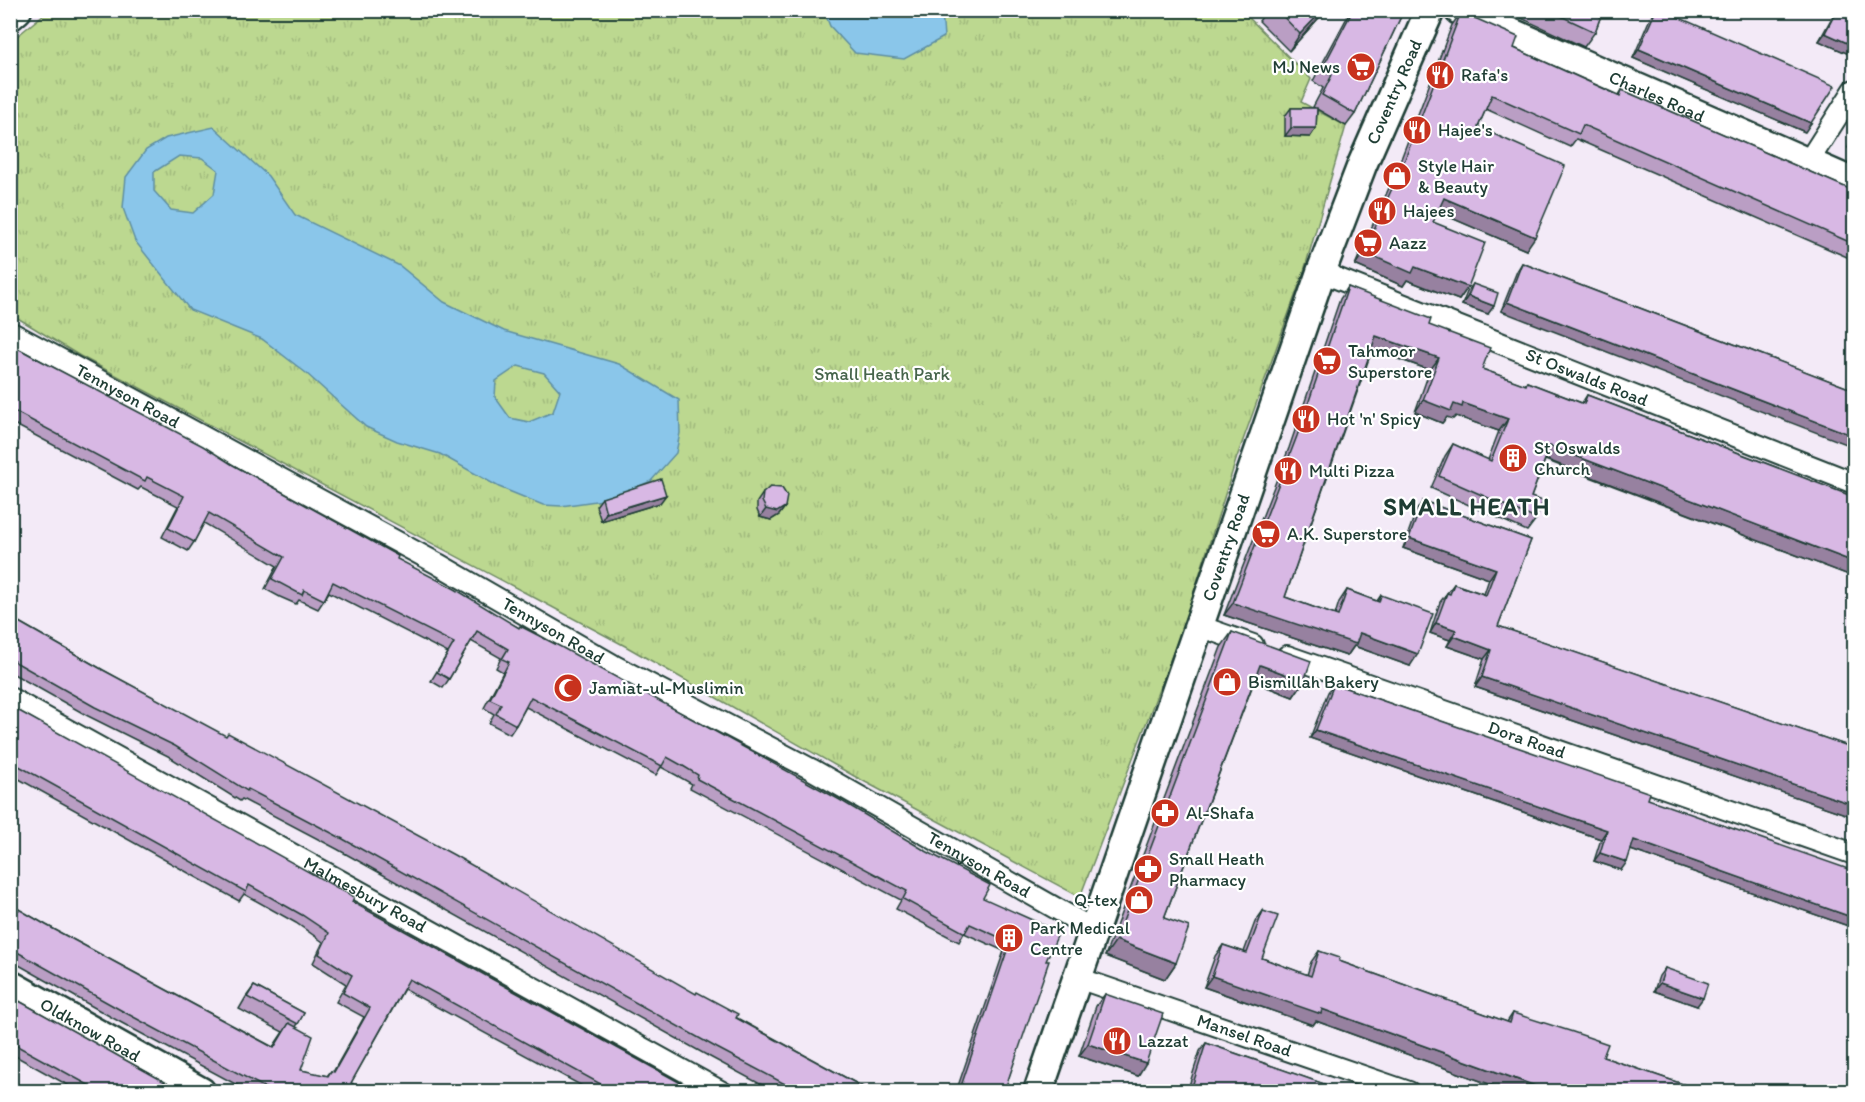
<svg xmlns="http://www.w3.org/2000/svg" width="1865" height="1102" font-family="Itim,sans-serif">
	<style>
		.park { fill: url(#park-tufts); stroke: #6e8a62; stroke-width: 1.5 }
		.water { fill: #8ac6ea; stroke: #5f8fa1; stroke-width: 1.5; fill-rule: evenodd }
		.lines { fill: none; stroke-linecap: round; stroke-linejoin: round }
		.street-casing { stroke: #1f3d34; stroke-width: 24 }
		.secondary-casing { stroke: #1f3d34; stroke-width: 33 }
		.street { stroke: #fff; stroke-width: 20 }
		.secondary { stroke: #fff; stroke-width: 28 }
		.wall { fill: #ba9ec4; stroke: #1f3d34; stroke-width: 1.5 }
		.shaded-wall { fill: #9781a0; stroke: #1f3d34; stroke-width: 1.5 }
		.building { fill: #d8b8e4; stroke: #1f3d34; stroke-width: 1.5 }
		.labels { text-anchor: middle; stroke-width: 4.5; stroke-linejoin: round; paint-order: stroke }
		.poi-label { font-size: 18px; fill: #1f3d34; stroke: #fff; text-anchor: start }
		.street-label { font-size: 18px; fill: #1f3d34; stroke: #fff }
		.park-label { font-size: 18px; fill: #46644b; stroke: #fff }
		.district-label { font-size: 24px; font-weight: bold; letter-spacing: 1.5px; fill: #1f3d34; stroke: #fff }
	</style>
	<defs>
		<pattern id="park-tufts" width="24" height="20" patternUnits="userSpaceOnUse" patternTransform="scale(1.5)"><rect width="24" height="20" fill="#bcd890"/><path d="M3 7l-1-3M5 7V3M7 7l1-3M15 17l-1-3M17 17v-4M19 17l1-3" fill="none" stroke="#a1ba7d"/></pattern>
	</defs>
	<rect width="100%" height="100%" fill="#f3eaf7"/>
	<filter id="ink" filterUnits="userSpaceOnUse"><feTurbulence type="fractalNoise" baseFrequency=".0167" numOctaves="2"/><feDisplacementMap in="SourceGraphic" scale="12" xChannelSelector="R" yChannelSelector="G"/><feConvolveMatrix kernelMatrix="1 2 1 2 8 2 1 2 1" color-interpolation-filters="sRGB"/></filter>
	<g filter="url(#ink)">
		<polygon class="park" points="49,10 1242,11 1311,79 1301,102 1346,126 1304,271 1237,457 1182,629 1080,897 854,776 627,647 80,356 11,314 10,42"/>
		<g class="water">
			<polygon points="824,11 942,11 944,37 904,59 855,53 830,26"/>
			<path d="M214,127L268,176L295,215L400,266L444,302L504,331L619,364L679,400L680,433L676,453L651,481L610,499L561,506L543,505L499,487L440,454L397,441L366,427L306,373L262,339L190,310L135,241L123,208L126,177L146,150L166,138ZM179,156L202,158L218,170L214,194L193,213L171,210L154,191V172ZM518,366L544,373L560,391L553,412L529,422L510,418L495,397L496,381Z"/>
		</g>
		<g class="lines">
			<g class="street-casing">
				<g id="street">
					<polyline points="1808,162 1854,90"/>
					<path id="s1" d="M1321,272L1854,483"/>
					<path id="s2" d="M10,332L438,564L613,665L811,769L1094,930"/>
					<polyline points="1199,626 1253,645"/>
					<path id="s3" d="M1287,656L1854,854"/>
					<path id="s4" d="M10,698L722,1092"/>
					<path id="s5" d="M1078,978L1409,1092"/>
				</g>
			</g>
			<g class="secondary-casing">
				<g id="secondary">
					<path id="s6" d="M1459,10L1854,183"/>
					<polyline points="10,16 17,10"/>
					<path id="s7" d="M10,985L201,1092"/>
					<path id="s8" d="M1038,1092L1321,272L1362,165L1430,10"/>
				</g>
			</g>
			<use href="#street" class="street"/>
			<use href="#secondary" class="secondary"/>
		</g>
		<g class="wall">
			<polygon points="1267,10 1326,10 1289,51 1259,21"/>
			<polygon points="1351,10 1404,10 1355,114 1346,126 1317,109 1316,128 1310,137 1285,136 1285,116 1291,108 1315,108 1313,107 1323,88 1313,81"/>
			<polygon points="1504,10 1603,10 1595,32 1584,47"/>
			<polygon points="1655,10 1662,10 1805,132 1633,58 1651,16"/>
			<polygon points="1836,10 1854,10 1849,54 1819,41"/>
			<polygon points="1461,12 1514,48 1619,95 1622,90 1854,191 1854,260 1576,139 1570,147 1486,109 1478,127 1526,250 1438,212 1433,222 1468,287 1459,300 1407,280 1403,286 1355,265 1396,172 1452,25"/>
			<polygon points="1854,133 1854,151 1848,148"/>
			<polygon points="1522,263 1854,390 1501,311 1517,271"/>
			<polygon points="1473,284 1488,314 1462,305 1467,292"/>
			<polygon points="1348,287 1429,325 1482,369 1525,385 1527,382 1582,403 1587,395 1854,497 1854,577 1545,460 1531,497 1536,519 1527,531 1431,488 1445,456 1453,444 1488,460 1499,431 1456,416 1453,419 1447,417 1442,423 1415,412 1430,370 1372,350 1285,597 1335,615 1339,602 1347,590 1377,601 1381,595 1410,666 1354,646 1347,656 1224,615 1289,448 1340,299"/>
			<polygon points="10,344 233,465 397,559 519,628 983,898 1046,961 1004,1092 956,1092 1004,951 964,933 959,942 896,909 901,900 690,788 692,784 676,775 661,767 656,775 526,707 516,725 510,734 489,723 494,714 484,708 503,672 496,668 501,658 471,641 449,679 443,688 431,681 448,653 329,592 324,600 318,609 299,600 296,604 280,597 265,589 277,566 204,523 194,542 188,551 162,537 178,506 141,487 138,490 10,422"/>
			<polygon points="763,493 785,507 779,515 771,520 760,517 757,510 757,502"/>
			<polygon points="602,498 660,503 601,521 596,506"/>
			<polygon points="1423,501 1531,540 1498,626 1854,748 1854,817 1475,687 1484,659 1447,646 1450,640 1430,633 1440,602 1454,584 1484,594 1489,579 1403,548 1416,511"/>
			<polygon points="10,617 103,670 872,1092 775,1092 710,1057 337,849 242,799 240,801 168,756 88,716 10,672"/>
			<polygon points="1232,632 1304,681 1293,697 1254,682 1164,918 1176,963 1165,979 1105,956 1221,647"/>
			<polygon points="1334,684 1648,799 1854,928 1631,850 1621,870 1594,861 1601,839 1310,738 1328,692"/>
			<polygon points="10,706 352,902 697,1092 593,1092 404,989 351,1083 366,1092 250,1092 120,1022 10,960 10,904 46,925 273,1047 283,1032 239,1009 246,997 254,986 304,1013 296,1027 301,1070 327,1076 331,1071 333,1072 364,1017 336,1002 346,984 313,963 323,942 296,923 244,894 239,901 10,774"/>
			<polygon points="1263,911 1262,958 1307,975 1311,962 1319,951 1339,961 1507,1022 1513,1013 1603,1057 1706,1092 1511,1092 1316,1021 1313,1025 1204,987 1215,956 1223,945 1244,952 1255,922"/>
			<polygon points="1665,968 1697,1006 1654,991 1659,976"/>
			<polygon points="1105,994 1138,1076 1079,1056 1096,1006"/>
			<polygon points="10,996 183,1092 80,1092 10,1053"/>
			<polygon points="1206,1043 1347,1092 1187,1092 1200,1051"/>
		</g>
		<g class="shaded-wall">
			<polygon points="1323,10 1326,10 1289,51 1300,34"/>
			<polygon points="1825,33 1854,46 1854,47 1849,54 1819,41"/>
			<polygon points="1639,49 1811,123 1805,132 1633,58"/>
			<polygon points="1291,128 1316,128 1310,137 1285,136"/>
			<polygon points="1444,198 1535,237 1526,250 1435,211"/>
			<polygon points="1364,252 1415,267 1468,287 1459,300 1407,280 1403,286 1355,265"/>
			<polygon points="1468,296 1494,306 1488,314 1462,305"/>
			<polygon points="1507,302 1854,436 1854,447 1501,311"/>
			<polygon points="1376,336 1439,358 1430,370 1368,348"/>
			<polygon points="1423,400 1454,404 1463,403 1508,419 1499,431 1456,416 1453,419 1447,417 1442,423 1415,412"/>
			<polygon points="1550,446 1854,562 1854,577 1542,458"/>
			<polygon points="666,495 660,503 601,521 606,513"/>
			<polygon points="785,507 779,515 771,520 760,517 766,509"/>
			<polygon points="1409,538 1496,569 1489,579 1403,548"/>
			<polygon points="1233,603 1360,633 1418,654 1410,666 1354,646 1347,656 1224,615"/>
			<polygon points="1436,623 1456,630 1450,640 1430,633"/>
			<polygon points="1454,636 1491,650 1484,659 1447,646"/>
			<polygon points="1260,665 1304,681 1293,697 1249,680"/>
			<polygon points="1482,677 1854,805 1854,817 1475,687"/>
			<polygon points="1316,730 1607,830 1601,839 1310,738"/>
			<polygon points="1634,840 1854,918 1854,928 1628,849"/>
			<polygon points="1600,853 1627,862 1621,870 1594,861"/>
			<polygon points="1116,940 1176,963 1165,979 1105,956"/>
			<polygon points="1212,976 1322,1009 1552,1092 1511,1092 1316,1021 1313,1025 1204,987"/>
			<polygon points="1660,983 1703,998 1697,1006 1654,991"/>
			<polygon points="1088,1044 1146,1063 1138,1076 1079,1056"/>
		</g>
		<g class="building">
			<polygon points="1277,10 1323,10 1300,34"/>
			<polygon points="1353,10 1404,10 1355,114 1322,95 1332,75 1322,69"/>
			<polygon points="1548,10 1603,10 1595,32"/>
			<polygon points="1656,10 1662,10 1835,86 1811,123 1639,49"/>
			<polygon points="1837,10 1854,10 1854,46 1825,33"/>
			<polygon points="1461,12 1518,37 1514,48 1620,96 1622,90 1854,191 1854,244 1583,125 1579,134 1492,95 1478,127 1565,166 1535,237 1444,198 1433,222 1485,243 1468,287 1415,267 1412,273 1364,252 1405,159"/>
			<polygon points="1291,108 1317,108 1316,128 1291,128"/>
			<polygon points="1522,263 1854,390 1854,436 1507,302"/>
			<polygon points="1473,284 1498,293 1494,306 1468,296"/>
			<polygon points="1348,287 1431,319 1429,325 1490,348 1482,369 1526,385 1527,382 1584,404 1587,395 1854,497 1854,562 1550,446 1531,497 1543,501 1536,519 1439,476 1453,444 1491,461 1508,419 1463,403 1462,407 1454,404 1451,411 1423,400 1439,358 1376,336 1285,597 1338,616 1347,590 1379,602 1381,595 1433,614 1418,654 1360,633 1356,644 1233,603 1297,436"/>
			<polygon points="10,344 32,356 203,446 233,465 398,556 397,559 455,589 519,628 520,626 561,647 840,800 924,850 990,885 983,898 1059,932 1046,961 1049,961 1004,1092 959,1092 1010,942 970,924 965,933 903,899 907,891 697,779 698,775 683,766 667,757 662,766 531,697 516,725 496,714 501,704 490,699 509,662 502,659 508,649 477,631 449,679 437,672 454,643 333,582 324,600 304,590 302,595 272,579 284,557 209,513 194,542 168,528 184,496 147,477 145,481 10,409"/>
			<polygon points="661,479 666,495 606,513 602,498"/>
			<polygon points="770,487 782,488 787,496 785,507 777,512 766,509 762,501 763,493"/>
			<polygon points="1423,501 1531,540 1498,626 1854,748 1854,805 1482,677 1491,650 1454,636 1456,630 1436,623 1447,593 1450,594 1454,584 1486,595 1496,569 1409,538"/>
			<polygon points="10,617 103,670 226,736 228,733 454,855 696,994 697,992 738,1014 736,1018 872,1092 800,1092 717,1048 343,839 248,789 247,791 175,746 95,707 10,659"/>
			<polygon points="1232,632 1311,661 1304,681 1260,665 1164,918 1189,927 1176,963 1116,940"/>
			<polygon points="1334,684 1650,793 1648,799 1854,871 1854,918 1634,840 1627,862 1600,853 1607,830 1316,730"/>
			<polygon points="10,706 354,897 352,902 697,1092 615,1092 409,979 351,1083 366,1092 273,1092 126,1013 10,948 10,904 46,925 274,1048 289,1023 313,1036 301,1070 328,1076 331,1071 334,1072 370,1008 343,993 352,975 319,954 329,933 302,915 249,885 246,892 10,761"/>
			<polygon points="1263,911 1278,916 1262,958 1311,976 1319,951 1340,958 1339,961 1510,1023 1513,1013 1573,1032 1608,1044 1603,1057 1706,1092 1552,1092 1322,1009 1321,1014 1212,976 1223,945 1247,953"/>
			<polygon points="1665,968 1708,983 1703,998 1660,983"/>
			<polygon points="254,986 304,1013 298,1024 247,997"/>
			<polygon points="1105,994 1163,1014 1146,1063 1088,1044"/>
			<polygon points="10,996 183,1092 101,1092 10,1042"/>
			<polygon points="1206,1043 1347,1092 1195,1092 1191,1090"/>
		</g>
	</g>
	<defs>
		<g id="supermarket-disc" transform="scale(1.5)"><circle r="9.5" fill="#c8321e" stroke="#fff"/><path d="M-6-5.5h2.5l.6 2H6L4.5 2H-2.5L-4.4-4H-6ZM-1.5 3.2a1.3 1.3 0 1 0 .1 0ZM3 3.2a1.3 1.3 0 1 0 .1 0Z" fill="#fff"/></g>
		<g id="restaurant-disc" transform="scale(1.5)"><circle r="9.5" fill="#c8321e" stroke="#fff"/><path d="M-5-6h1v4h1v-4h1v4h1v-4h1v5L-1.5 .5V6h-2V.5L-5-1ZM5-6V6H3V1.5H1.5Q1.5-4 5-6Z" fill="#fff"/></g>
		<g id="shop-disc" transform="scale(1.5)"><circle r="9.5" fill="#c8321e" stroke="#fff"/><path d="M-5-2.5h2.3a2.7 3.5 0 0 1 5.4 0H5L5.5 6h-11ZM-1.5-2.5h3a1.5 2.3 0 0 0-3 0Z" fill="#fff"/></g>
		<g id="building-disc" transform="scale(1.5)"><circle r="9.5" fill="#c8321e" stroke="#fff"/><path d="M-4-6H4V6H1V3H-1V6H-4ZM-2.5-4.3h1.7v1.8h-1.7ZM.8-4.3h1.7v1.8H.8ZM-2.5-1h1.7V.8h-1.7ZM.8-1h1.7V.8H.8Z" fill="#fff"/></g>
		<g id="mosque-disc" transform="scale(1.5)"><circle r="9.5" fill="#c8321e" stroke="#fff"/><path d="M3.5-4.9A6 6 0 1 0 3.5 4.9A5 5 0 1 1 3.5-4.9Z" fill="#fff"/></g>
		<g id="pharmacy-disc" transform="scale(1.5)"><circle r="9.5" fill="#c8321e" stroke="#fff"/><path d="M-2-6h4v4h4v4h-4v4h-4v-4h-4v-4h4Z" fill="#fff"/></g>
	</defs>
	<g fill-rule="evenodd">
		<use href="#supermarket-disc" x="1361" y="67"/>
		<use href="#restaurant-disc" x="1440" y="75"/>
		<use href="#restaurant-disc" x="1417" y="130"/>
		<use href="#shop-disc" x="1397" y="176"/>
		<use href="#restaurant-disc" x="1382" y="211"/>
		<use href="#supermarket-disc" x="1368" y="243"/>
		<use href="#supermarket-disc" x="1327" y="361"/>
		<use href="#restaurant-disc" x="1306" y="419"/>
		<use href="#building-disc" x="1513" y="458"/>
		<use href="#restaurant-disc" x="1288" y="471"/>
		<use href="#supermarket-disc" x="1266" y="534"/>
		<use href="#shop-disc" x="1227" y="682"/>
		<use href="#mosque-disc" x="568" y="688"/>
		<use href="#pharmacy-disc" x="1165" y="813"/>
		<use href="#pharmacy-disc" x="1148" y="869"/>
		<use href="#shop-disc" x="1139" y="900"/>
		<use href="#building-disc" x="1009" y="938"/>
		<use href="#restaurant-disc" x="1117" y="1041"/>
	</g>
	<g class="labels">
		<g class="poi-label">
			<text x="1340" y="73" text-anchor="end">MJ News</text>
			<text x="1461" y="81">Rafa's</text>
			<text x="1438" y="136">Hajee's</text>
			<text x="1418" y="172">Style Hair<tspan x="1418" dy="21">&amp; Beauty</tspan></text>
			<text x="1403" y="217">Hajees</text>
			<text x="1389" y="249">Aazz</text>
			<text x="1348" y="357">Tahmoor<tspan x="1348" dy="21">Superstore</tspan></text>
			<text x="1327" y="425">Hot 'n' Spicy</text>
			<text x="1534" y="454">St Oswalds<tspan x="1534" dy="21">Church</tspan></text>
			<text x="1309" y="477">Multi Pizza</text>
			<text x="1287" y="540">A.K. Superstore</text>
			<text x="1248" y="688">Bismillah Bakery</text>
			<text x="589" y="694">Jamiat-ul-Muslimin</text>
			<text x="1186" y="819">Al-Shafa</text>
			<text x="1169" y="865">Small Heath<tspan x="1169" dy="21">Pharmacy</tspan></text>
			<text x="1118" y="906" text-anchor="end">Q-tex</text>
			<text x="1030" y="934">Park Medical<tspan x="1030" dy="21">Centre</tspan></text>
			<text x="1138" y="1047">Lazzat</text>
		</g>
		<g class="street-label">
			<text dy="6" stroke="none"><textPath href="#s8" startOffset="1062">Coventry Road</textPath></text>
			<text dy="6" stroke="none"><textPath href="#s6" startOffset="216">Charles Road</textPath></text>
			<text dy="6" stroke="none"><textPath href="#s1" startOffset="286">St Oswalds Road</textPath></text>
			<text dy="6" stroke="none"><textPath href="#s2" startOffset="134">Tennyson Road</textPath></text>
			<text dy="6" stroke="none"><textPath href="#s8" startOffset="576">Coventry Road</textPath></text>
			<text dy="6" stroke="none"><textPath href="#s2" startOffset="620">Tennyson Road</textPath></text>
			<text dy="6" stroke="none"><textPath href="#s3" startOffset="254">Dora Road</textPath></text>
			<text dy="6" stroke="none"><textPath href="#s2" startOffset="1106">Tennyson Road</textPath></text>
			<text dy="6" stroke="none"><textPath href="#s4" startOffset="406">Malmesbury Road</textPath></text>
			<text dy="6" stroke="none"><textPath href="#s7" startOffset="92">Oldknow Road</textPath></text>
			<text dy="6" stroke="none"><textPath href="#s5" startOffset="176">Mansel Road</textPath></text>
		</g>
		<g class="park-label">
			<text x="882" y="380">Small Heath Park</text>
		</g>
		<g class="district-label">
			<text x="1467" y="515">SMALL HEATH</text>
		</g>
	</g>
	<rect width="1865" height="1102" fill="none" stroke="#fff" stroke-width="36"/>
	<rect x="18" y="18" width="1829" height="1066" fill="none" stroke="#1f3d34" stroke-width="2" filter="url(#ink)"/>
</svg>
